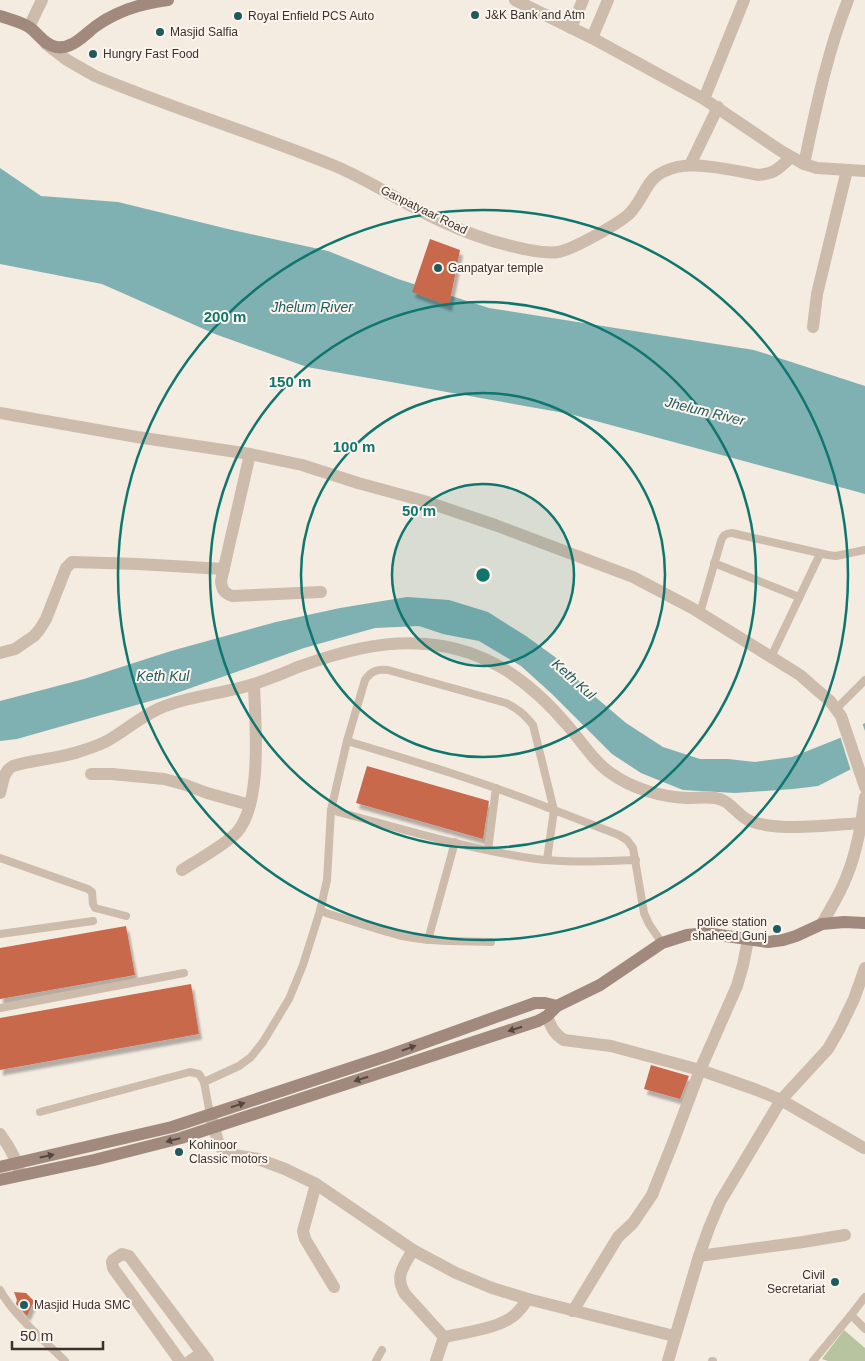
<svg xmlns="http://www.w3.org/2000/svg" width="865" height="1361" font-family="Arial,sans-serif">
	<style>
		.green { fill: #b8c4a0 }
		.water { fill: #7fb0b2 }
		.pier { fill: #f4ebe1 }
		.building { fill: #c8694b; filter: url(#shadow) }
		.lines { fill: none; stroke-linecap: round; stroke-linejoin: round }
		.service { stroke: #cdbbac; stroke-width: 8 }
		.minor { stroke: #cdbbac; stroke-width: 12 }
		.tertiary { stroke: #cdbbac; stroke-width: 12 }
		.secondary { stroke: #a18a7d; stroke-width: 12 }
		.oneway { fill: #544640 }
		.ring { fill: none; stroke: #0f766e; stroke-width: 2.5 }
		.poi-dot { fill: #1f5a5e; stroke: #fbf5ee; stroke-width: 2 }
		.labels { text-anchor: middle; stroke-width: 4; stroke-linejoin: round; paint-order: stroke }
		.poi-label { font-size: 12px; fill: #3b302b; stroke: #fbf5ee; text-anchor: start }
		.street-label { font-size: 12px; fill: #3b302b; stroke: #fbf5ee }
		.water-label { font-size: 14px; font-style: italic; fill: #1f5a5e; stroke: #fbf5ee }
		.centre { fill: #0f766e; stroke: #fbf5ee; stroke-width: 2.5 }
		.ring-label { font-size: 15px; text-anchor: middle; font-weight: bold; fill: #0f766e; stroke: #fbf5ee; stroke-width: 4; stroke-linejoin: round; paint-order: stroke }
	</style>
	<defs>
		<filter id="shadow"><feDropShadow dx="3" dy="5.5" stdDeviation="1" flood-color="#0004"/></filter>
	</defs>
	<rect width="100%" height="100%" fill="#f4ebe1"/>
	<polygon class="green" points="844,1330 865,1348 865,1361 828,1361 822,1359"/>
	<g class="water">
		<polygon points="0,168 41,196 118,202 228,229 328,251 398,279 489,308 754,350 865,386 865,494 858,492 570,414 307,367 215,334 102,284 0,264"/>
		<polygon points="407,597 449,600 488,612 526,636 555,657 593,695 626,723 663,747 700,759 728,759 755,762 792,757 840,738 865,723 865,762 818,786 793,789 735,793 683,790 641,773 612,754 552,694 521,666 479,641 443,634 419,626 375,628 304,648 168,696 17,739 0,741 0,701 84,679 171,651 276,622 340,608"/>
	</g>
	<polygon class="pier" points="862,722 865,731 865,764 851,771 840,736"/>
	<g class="building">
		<polygon points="430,239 460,250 449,306 412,292"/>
		<polygon points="367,766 489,801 483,839 356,803"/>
		<polygon points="126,926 135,975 0,999 0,948"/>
		<polygon points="191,984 199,1034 0,1070 0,1018"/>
		<polygon points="651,1065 689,1076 680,1099 644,1089"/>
		<polygon points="14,1292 26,1293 34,1301 27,1316 16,1304 17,1300"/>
	</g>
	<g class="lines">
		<g class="service">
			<polyline points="714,563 799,597"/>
			<path d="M700,613L721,541C723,535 726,533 732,533L828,555L836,556L865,550"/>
			<polyline points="771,657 820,554"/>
			<polyline points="836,709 865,680"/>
			<path d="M347,741C417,762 487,783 554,810L547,860"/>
			<path d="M331,810C399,828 467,849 536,859C569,863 603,861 636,860"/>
			<polyline points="488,850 496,788"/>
			<polyline points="0,858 88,889 92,892 93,904 95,908 126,916"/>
			<path d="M320,911C346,919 372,928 398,935C428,942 460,941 491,942"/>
			<polyline points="0,934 93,921"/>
			<polyline points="428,940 455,842"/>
			<polyline points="0,1008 184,973"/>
			<path d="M204,1082L239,1066L251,1057L263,1042L289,999L303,965L320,911L327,880L331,810L347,741L365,680C371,671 377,669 388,670L506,703C518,709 524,714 533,725L554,810L619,835L627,840L633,848L644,913L649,924L662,943"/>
			<polyline points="40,1112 190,1072 199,1074 204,1082 210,1114"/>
			<path d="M0,1290C14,1316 44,1340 65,1361"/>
			<polyline points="851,1315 865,1297"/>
			<polyline points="376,1361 382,1350"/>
			<polyline points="712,1361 713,1361"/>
			<polyline points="813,1361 851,1315 865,1329"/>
		</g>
		<g class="minor">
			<polyline points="29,27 42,0"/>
			<polyline points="571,28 583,0"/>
			<polyline points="592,38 608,0"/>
			<path d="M46,44L67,60L95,76C174,109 256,134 335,166C371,181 404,204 439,220C466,233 495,243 524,249C535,251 547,254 558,252C572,250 620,223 630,213C649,192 644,175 677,167C699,162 736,171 759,175C776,173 779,168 791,157"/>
			<polyline points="704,99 744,0"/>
			<path d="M804,164C816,108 827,53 848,0"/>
			<polyline points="690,165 718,107"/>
			<polyline points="813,327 817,294 847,170"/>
			<path d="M250,454L221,581C222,590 224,593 232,596L321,592"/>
			<polyline points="0,653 15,649 34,636 40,629 46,619 66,568 72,562 138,564 224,569"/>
			<polyline points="91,774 112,774 164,779 183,784 207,793 250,805"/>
			<path d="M0,793C3,783 3,771 13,766C35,759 59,759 81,751C91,748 103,744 112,738C130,727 147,712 168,705C196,695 226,693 254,684C269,679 284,673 298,667C340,652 382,640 426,644C487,649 530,681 568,726C582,742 594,762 612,774C633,789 662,797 687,798C696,798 706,797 715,798C731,800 736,815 750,821C779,832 830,825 861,823"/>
			<path d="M182,870C199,859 218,849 233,836C264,810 255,722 254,684"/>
			<path d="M822,924C830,909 840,894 846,878C857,852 861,825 865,797"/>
			<path d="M547,1016C551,1027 554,1034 564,1040L611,1046L637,1053L700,1070L757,1090L781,1100L864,1148"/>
			<polyline points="211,1117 219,1145 223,1150 228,1154 258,1159 285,1169 316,1184 413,1250 456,1273 492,1288 528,1299 674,1336"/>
			<path d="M0,1134C9,1146 16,1158 20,1173"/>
			<polyline points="316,1184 303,1231 305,1239 334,1287"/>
			<path d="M413,1250C404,1266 394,1276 405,1294L444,1337C463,1333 493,1329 509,1319C517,1315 523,1306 528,1299"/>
			<polyline points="699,1256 803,1242 845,1235"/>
			<polyline points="573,1311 618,1237 633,1223 652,1195 672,1145 700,1070 737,986 743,965 748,940"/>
			<polyline points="180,1361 113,1268 112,1262 113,1260 122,1254 129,1256 208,1361"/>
			<polyline points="190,1361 202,1353"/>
			<polyline points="436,1361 444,1337"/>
			<polyline points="668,1361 699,1256 709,1228 720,1202 781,1100 828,1049 840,1028 854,999 865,968"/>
		</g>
		<g class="tertiary">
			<polyline points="515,0 592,38 704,99 781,151 804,164 817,168 865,171"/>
			<polyline points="0,413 137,437 250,454 302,465 358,483 424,501 495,525 633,577 692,608 800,675 817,690 830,701 841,716 865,787"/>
		</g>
		<g class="secondary">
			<path d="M0,16C9,19 21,22 29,27C39,34 44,45 56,47C72,50 85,34 96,26C117,11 143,3 168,0"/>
			<polyline points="0,1167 172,1127 390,1055 535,1003 545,1003 557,1006"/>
			<polyline points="0,1180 94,1160 181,1138 538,1021 547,1016 557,1006 600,985 662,943 687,935 705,933 768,942 783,940 796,936 822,924 844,922 865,923"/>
		</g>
	</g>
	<defs><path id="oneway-solid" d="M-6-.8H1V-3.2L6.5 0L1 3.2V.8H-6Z" transform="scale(1.25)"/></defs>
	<g class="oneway">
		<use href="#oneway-solid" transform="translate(515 1029) rotate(162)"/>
		<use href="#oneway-solid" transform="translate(409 1048) rotate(-20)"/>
		<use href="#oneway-solid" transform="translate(361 1079) rotate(162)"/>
		<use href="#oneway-solid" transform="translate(238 1105) rotate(-18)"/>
		<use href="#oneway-solid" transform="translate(173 1140) rotate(166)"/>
		<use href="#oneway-solid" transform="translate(47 1156) rotate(-12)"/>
	</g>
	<circle cx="483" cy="575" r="91" fill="#0f766e" fill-opacity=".12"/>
	<g class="ring">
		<circle cx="483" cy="575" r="91"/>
		<circle cx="483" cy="575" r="182"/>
		<circle cx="483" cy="575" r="273"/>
		<circle cx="483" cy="575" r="365"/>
	</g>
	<g class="poi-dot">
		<circle cx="475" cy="15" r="5"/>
		<circle cx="238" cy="16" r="5"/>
		<circle cx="160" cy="32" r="5"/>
		<circle cx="93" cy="54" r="5"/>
		<circle cx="438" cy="268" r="5"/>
		<circle cx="777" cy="929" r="5"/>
		<circle cx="179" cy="1152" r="5"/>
		<circle cx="835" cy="1282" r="5"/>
		<circle cx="24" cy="1305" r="5"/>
	</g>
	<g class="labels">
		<g class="poi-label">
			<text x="485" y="19">J&amp;K Bank and Atm</text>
			<text x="248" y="20">Royal Enfield PCS Auto</text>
			<text x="170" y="36">Masjid Salfia</text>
			<text x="103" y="58">Hungry Fast Food</text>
			<text x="448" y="272">Ganpatyar temple</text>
			<text x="767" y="926" text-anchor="end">police station<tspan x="767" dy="14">shaheed Gunj</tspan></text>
			<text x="189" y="1149">Kohinoor<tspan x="189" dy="14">Classic motors</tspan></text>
			<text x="825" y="1279" text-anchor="end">Civil<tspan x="825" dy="14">Secretariat</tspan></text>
			<text x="34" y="1309">Masjid Huda SMC</text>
		</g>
		<g class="street-label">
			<text transform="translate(424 210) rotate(26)" y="4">Ganpatyaar Road</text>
		</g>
		<g class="water-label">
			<text x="312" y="312">Jhelum River</text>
			<text transform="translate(705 411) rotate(14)" y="5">Jhelum River</text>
			<text x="163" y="681">Keth Kul</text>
			<text transform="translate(574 679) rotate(42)" y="5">Keth Kul</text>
		</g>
	</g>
	<circle cx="483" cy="575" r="8" class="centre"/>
	<g class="ring-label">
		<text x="225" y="322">200 m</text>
		<text x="290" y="387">150 m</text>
		<text x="354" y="452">100 m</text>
		<text x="419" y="516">50 m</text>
	</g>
	<path d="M12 1341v8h91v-8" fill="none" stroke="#3b302b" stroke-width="2.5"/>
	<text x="20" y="1341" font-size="15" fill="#3b302b" stroke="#fbf5ee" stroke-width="4" paint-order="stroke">50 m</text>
</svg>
